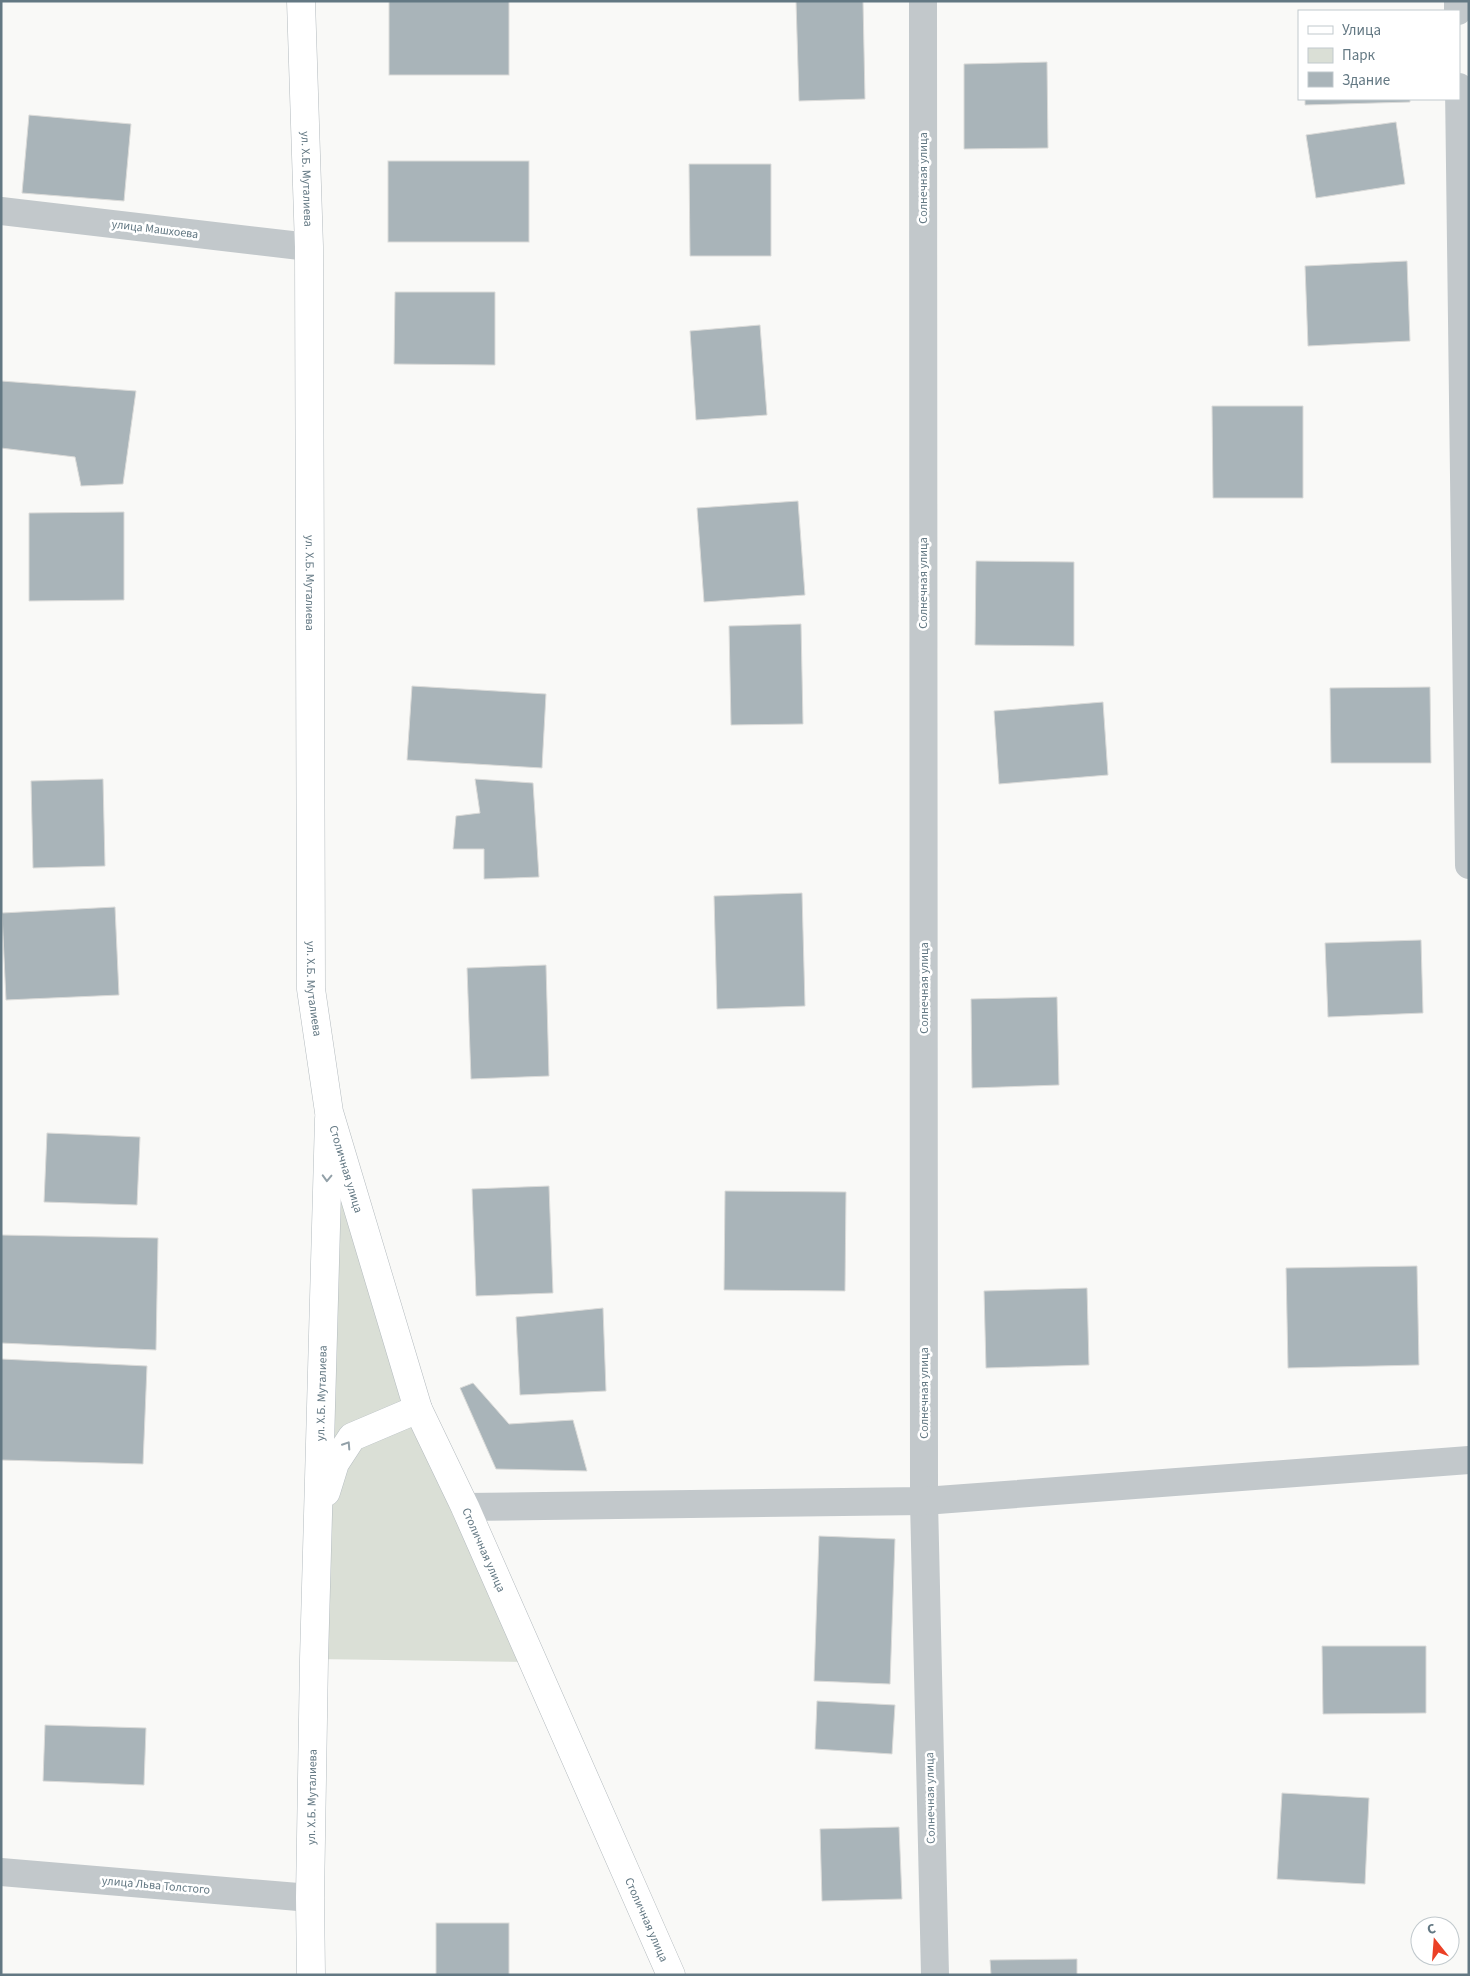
<svg xmlns="http://www.w3.org/2000/svg" width="1470" height="1976" font-family="'Source Sans 3',sans-serif">
	<style>
		.green { fill: #dadfd6 }
		.building { fill: #a9b4b9; stroke: #dbdbd9 }
		.lines { fill: none; stroke-linecap: round; stroke-linejoin: round }
		.secondary-casing { stroke: #b4bcc0; stroke-width: 29 }
		.primary-casing { stroke: #b3babe; stroke-width: 29 }
		.street { stroke: #c2c8cb; stroke-width: 28 }
		.secondary { stroke: #fff; stroke-width: 28 }
		.primary { stroke: #fff; stroke-width: 28 }
		.oneway { stroke: #92a0a8 }
		.labels { text-anchor: middle; stroke-width: 5; stroke-linejoin: round; paint-order: stroke }
		.street-label { font-size: 12px; fill: #637883; stroke: #fff }
	</style>
	<rect width="100%" height="100%" fill="#f9f9f7"/>
	<polygon class="green" points="329,1112 409,1412 533,1662 314,1659"/>
	<g class="building">
		<rect x="389" y="1" width="120" height="74"/>
		<polygon points="796,1 863,1 865,99 799,101"/>
		<polygon points="1047,62 1048,148 964,149 964,64"/>
		<polygon points="1305,99 1410,99 1410,102 1305,105"/>
		<polygon points="29,115 131,124 124,201 22,193"/>
		<polygon points="1396,122 1405,184 1316,198 1306,135"/>
		<rect x="388" y="161" width="141" height="81"/>
		<polygon points="689,164 771,164 771,256 690,256"/>
		<polygon points="1407,261 1410,341 1308,346 1305,266"/>
		<polygon points="395,292 495,292 495,365 394,364"/>
		<polygon points="760,325 767,415 696,420 690,331"/>
		<polygon points="1,381 136,391 123,484 81,486 75,457 1,448"/>
		<polygon points="1212,406 1303,406 1303,498 1213,498"/>
		<polygon points="798,501 805,595 704,602 697,508"/>
		<polygon points="124,512 124,600 29,601 29,513"/>
		<polygon points="976,561 1074,562 1074,646 975,645"/>
		<polygon points="801,624 803,724 731,725 729,626"/>
		<polygon points="412,686 546,694 542,768 407,760"/>
		<polygon points="1430,687 1431,763 1331,763 1330,688"/>
		<polygon points="1103,702 1108,775 999,784 994,711"/>
		<polygon points="103,779 105,866 33,868 31,781"/>
		<polygon points="475,779 533,783 539,877 484,879 484,849 453,849 456,816 480,813"/>
		<polygon points="802,893 805,1006 717,1009 714,896"/>
		<polygon points="115,907 119,995 6,1000 2,913"/>
		<polygon points="1421,940 1423,1013 1328,1017 1325,943"/>
		<polygon points="546,965 549,1076 471,1079 467,968"/>
		<polygon points="1057,997 1059,1085 972,1088 971,999"/>
		<polygon points="47,1133 140,1137 137,1205 44,1202"/>
		<polygon points="549,1186 553,1293 476,1296 472,1189"/>
		<polygon points="725,1191 846,1192 845,1291 724,1290"/>
		<polygon points="1,1235 158,1238 156,1350 1,1343"/>
		<polygon points="1417,1266 1419,1365 1288,1368 1286,1268"/>
		<polygon points="1087,1288 1089,1365 986,1368 984,1291"/>
		<polygon points="603,1308 606,1391 520,1395 516,1317"/>
		<polygon points="1,1359 147,1366 143,1464 1,1460"/>
		<polygon points="473,1383 509,1424 573,1420 587,1471 496,1469 460,1388"/>
		<polygon points="819,1536 895,1539 890,1684 814,1681"/>
		<polygon points="1322,1646 1426,1646 1426,1713 1323,1714"/>
		<polygon points="817,1701 895,1705 892,1754 815,1749"/>
		<polygon points="45,1725 146,1728 144,1785 43,1781"/>
		<polygon points="1282,1793 1369,1798 1365,1884 1277,1879"/>
		<polygon points="899,1827 902,1899 822,1901 820,1829"/>
		<rect x="436" y="1923" width="73" height="52"/>
		<polygon points="1077,1959 1077,1975 991,1975 990,1960"/>
	</g>
	<g class="lines">
		<g class="secondary-casing">
			<g id="secondary">
				<polyline points="326,1492 335,1463 352,1437 418,1409"/>
				<path id="s1" d="M311,1975L310,1898L314,1659L329,1119"/>
			</g>
		</g>
		<g class="primary-casing">
			<g id="primary">
				<path id="s2" d="M301,1L309,247L311,989L329,1112L418,1409L465,1507L671,1975"/>
			</g>
		</g>
		<g class="street">
			<polyline points="923,1 924,1501 935,1975"/>
			<polyline points="1458,1 1458,11"/>
			<polyline points="1459,87 1469,865"/>
			<polyline points="1,211 309,247"/>
			<polyline points="465,1507 924,1501 1469,1460"/>
			<polyline points="1,1872 310,1898"/>
		</g>
		<use href="#secondary" class="secondary"/>
		<use href="#primary" class="primary"/>
	</g>
	<defs><path id="oneway-chevron" d="M-2-3.5L2.5 0L-2 3.5" fill="none" stroke-width="1.6" stroke-linecap="round" stroke-linejoin="round" transform="scale(1.25)"/></defs>
	<g class="oneway">
		<use href="#oneway-chevron" transform="translate(327 1178) rotate(92)"/>
		<use href="#oneway-chevron" transform="translate(347 1445) rotate(-57)"/>
	</g>
	<g class="labels">
		<g class="street-label">
			<text transform="translate(923 178) rotate(-90)" y="4">Солнечная улица</text>
			<text dy="4" stroke="none"><textPath href="#s2" startOffset="178">ул. Х.Б. Муталиева</textPath></text>
			<text transform="translate(155 229) rotate(7)" y="4">улица Машхоева</text>
			<text transform="translate(923 583) rotate(-90)" y="4">Солнечная улица</text>
			<text dy="4" stroke="none"><textPath href="#s2" startOffset="582">ул. Х.Б. Муталиева</textPath></text>
			<text dy="4" stroke="none"><textPath href="#s2" startOffset="988">ул. Х.Б. Муталиева</textPath></text>
			<text transform="translate(924 988) rotate(-90)" y="4">Солнечная улица</text>
			<text dy="4" stroke="none"><textPath href="#s2" startOffset="1172">Столичная улица</textPath></text>
			<text dy="4" stroke="none"><textPath href="#s1" startOffset="582">ул. Х.Б. Муталиева</textPath></text>
			<text transform="translate(924 1393) rotate(-90)" y="4">Солнечная улица</text>
			<text dy="4" stroke="none"><textPath href="#s2" startOffset="1578">Столичная улица</textPath></text>
			<text dy="4" stroke="none"><textPath href="#s1" startOffset="178">ул. Х.Б. Муталиева</textPath></text>
			<text transform="translate(930 1798) rotate(-91)" y="4">Солнечная улица</text>
			<text transform="translate(156 1885) rotate(5)" y="4">улица Льва Толстого</text>
			<text dy="4" stroke="none"><textPath href="#s2" startOffset="1982">Столичная улица</textPath></text>
		</g>
	</g>
	<rect width="1470" height="1976" fill="none" stroke="#637883" stroke-width="5"/>
	<rect x="1298" y="10" width="162" height="90" fill="#ffffff" stroke="#c1c9cd"/>
	<rect x="1308" y="26" width="25" height="8" fill="#ffffff" stroke="#c1c9cd"/>
	<text x="1342" y="35" font-size="15" fill="#637883">Улица</text>
	<rect x="1308" y="48" width="25" height="15" fill="#dadfd6" stroke="#c1c9cd"/>
	<text x="1342" y="60" font-size="15" fill="#637883">Парк</text>
	<rect x="1308" y="72" width="25" height="15" fill="#a9b4b9" stroke="#c1c9cd"/>
	<text x="1342" y="85" font-size="15" fill="#637883">Здание</text>
	<g transform="translate(1435 1941) rotate(343)"><circle r="24" fill="#ffffff" stroke="#c1c9cd"/>
	<path d="M0-4L9 19L0 12L-9 19Z" fill="#eb4026"/>
	<text y="-8" font-size="14" font-weight="bold" text-anchor="middle" fill="#637883">С</text>
	</g>
</svg>
